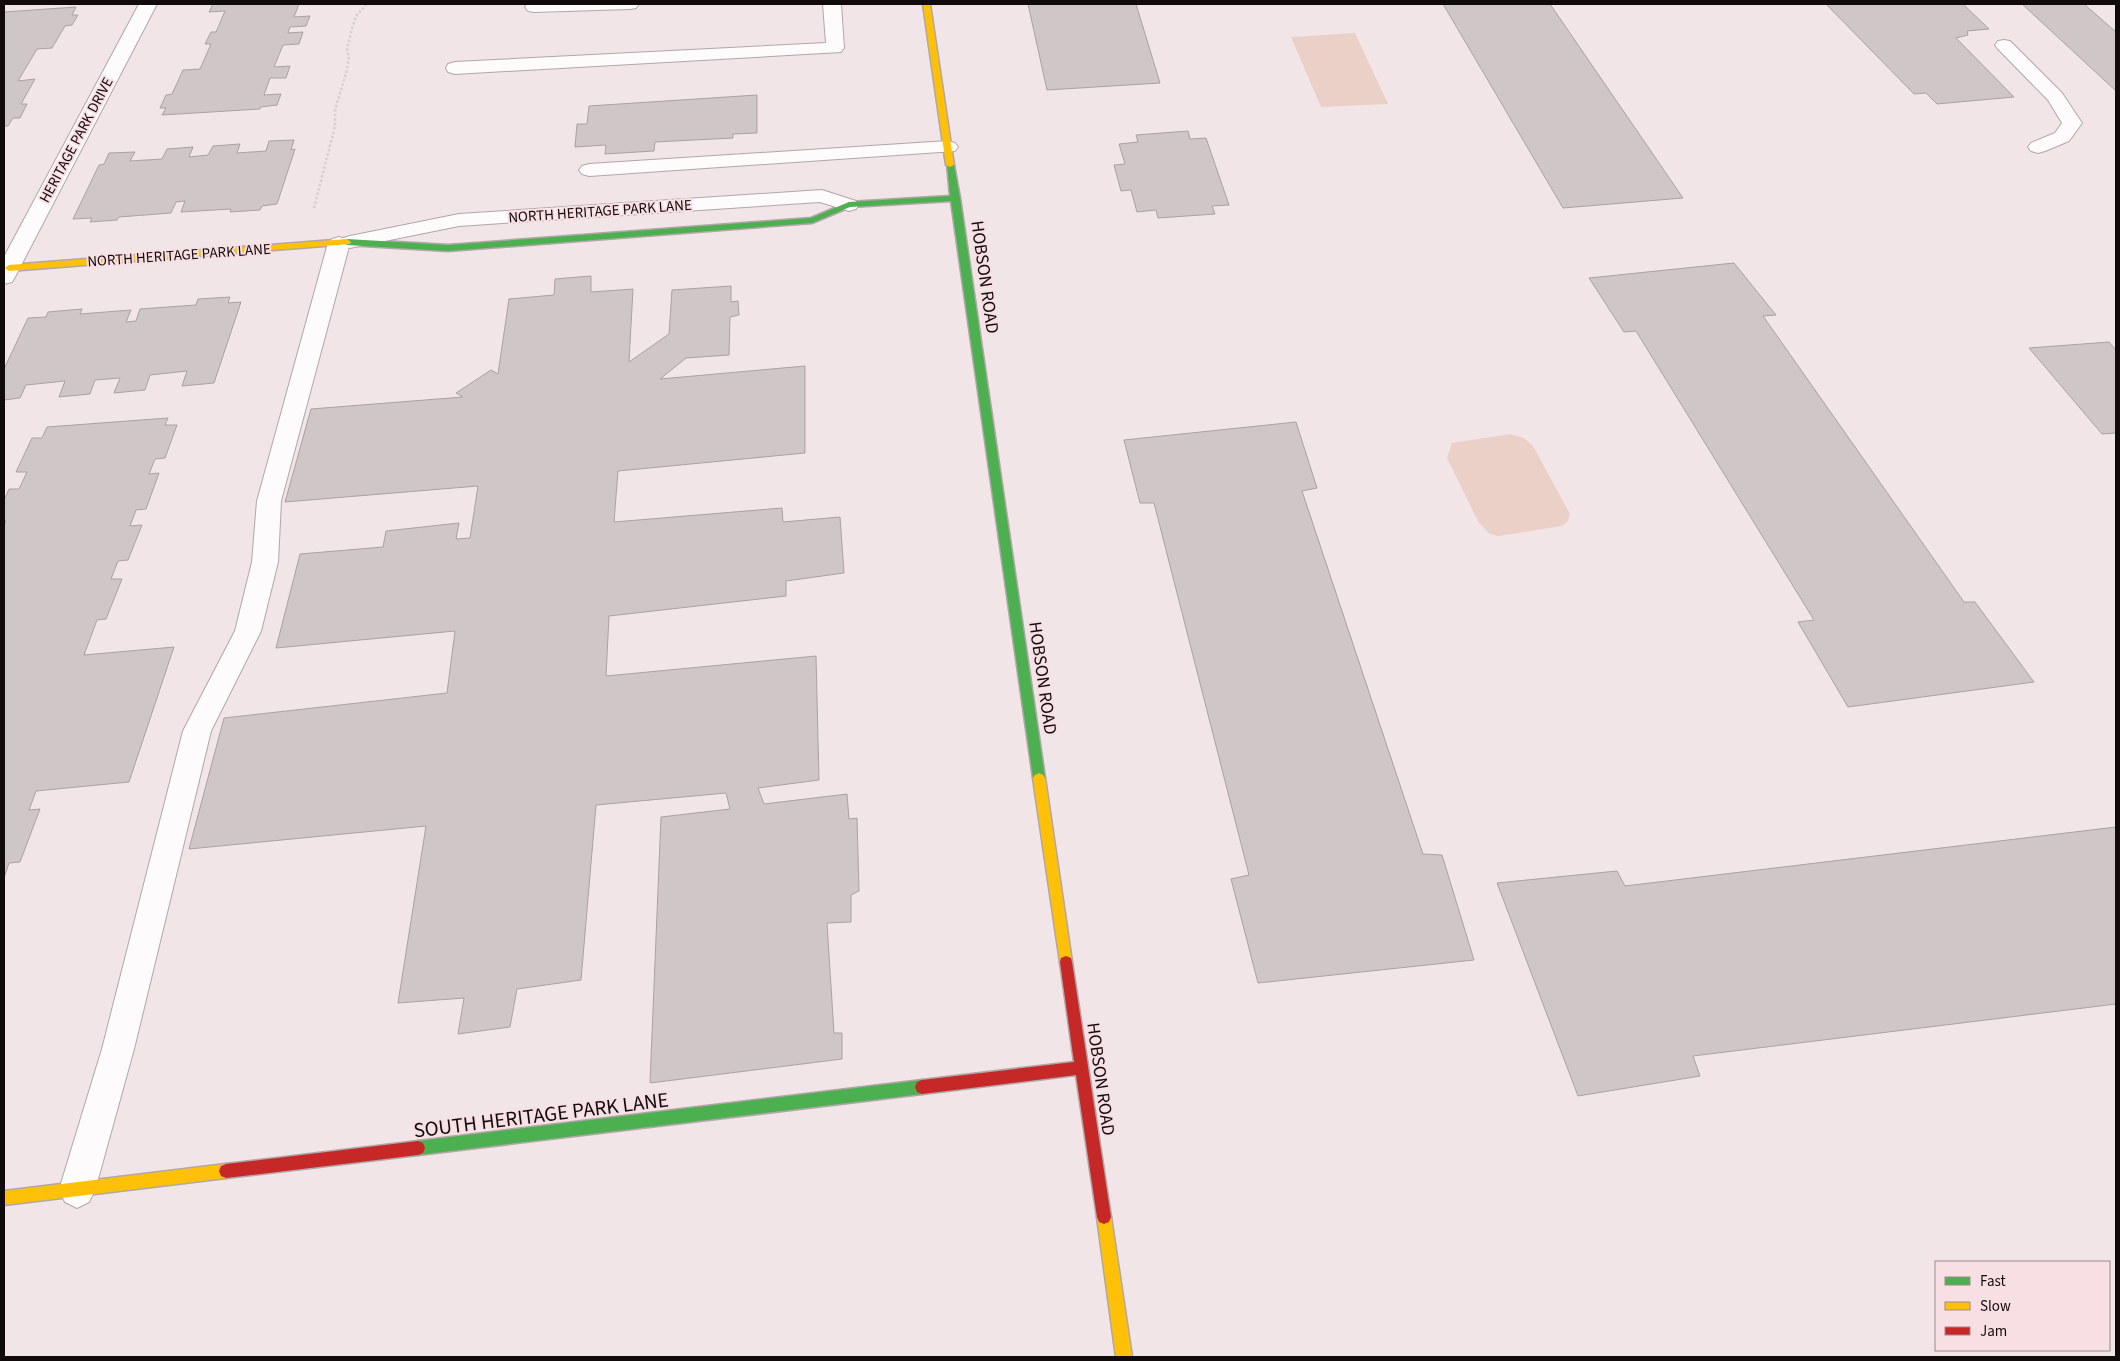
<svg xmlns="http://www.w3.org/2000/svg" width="2120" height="1361" font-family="'Source Sans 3',sans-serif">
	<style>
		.green { fill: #ebd0c8 }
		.building { fill: #cfc6c8; stroke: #aba1a4 }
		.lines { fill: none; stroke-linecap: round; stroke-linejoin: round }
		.lane-casing { stroke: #b1a7a8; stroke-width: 2 }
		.street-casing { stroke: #b1a7a8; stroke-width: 2 }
		.fast-casing { stroke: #b1a7a8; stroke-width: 3 }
		.slow-casing { stroke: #b1a7a8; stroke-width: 3 }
		.jam-casing { stroke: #b1a7a8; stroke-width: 3 }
		.path { stroke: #d5d1d2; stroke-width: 2.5; stroke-dasharray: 2.5 2; stroke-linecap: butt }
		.lane { fill: #fdfbfb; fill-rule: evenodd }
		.street { fill: #fdfbfb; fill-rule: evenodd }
		.fast { fill: #4caf50; fill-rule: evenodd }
		.slow { fill: #ffc107; fill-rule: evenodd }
		.jam { fill: #c62828; fill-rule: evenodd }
		.labels { text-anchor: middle; stroke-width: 4; stroke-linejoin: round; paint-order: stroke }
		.far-street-label { font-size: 15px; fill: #120b0c; stroke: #f8dfe3 }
		.street-label { font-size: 18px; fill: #120b0c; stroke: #f8dfe3 }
		.near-street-label { font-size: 21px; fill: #120b0c; stroke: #f8dfe3 }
	</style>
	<rect width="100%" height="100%" fill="#f2e5e7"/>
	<g class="green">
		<polygon points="1355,33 1388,104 1321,107 1291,37"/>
		<polygon points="1510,434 1524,438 1533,446 1570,514 1568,521 1562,526 1498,536 1490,534 1479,523 1447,458 1452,443"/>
	</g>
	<g class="building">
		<polygon points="213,4 299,4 294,17 310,16 306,26 290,27 288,33 303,32 299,44 283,45 274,67 290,66 286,78 270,78 264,95 281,94 277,105 261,107 260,109 162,115 166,108 160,108 166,95 172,94 183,70 200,69 211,44 205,44 211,32 216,32 225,11 209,12"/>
		<polygon points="1028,4 1136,4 1160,83 1047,90"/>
		<polygon points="1443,4 1550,4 1683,198 1563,208"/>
		<polygon points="1826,4 1963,4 1989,29 1967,31 1968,35 1956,38 2014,97 1937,104 1926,93 1914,94"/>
		<polygon points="2022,4 2084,4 2116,32 2116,91"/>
		<polygon points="76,7 72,15 78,15 72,25 65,26 52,48 37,49 18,81 35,79 21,104 27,104 20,118 13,118 8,126 4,126 4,12"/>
		<polygon points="757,95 757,133 733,134 733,138 655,142 654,151 605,154 606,145 575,147 577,124 587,124 589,106"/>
		<polygon points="1188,131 1190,139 1206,138 1229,205 1212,206 1215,214 1158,218 1156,210 1137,212 1131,190 1121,191 1114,165 1125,164 1119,144 1138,142 1136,135"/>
		<polygon points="294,140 291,150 295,149 277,204 262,206 260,210 230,212 231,209 181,212 185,201 176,202 171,213 119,217 117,220 90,222 92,218 73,219 99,165 104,164 109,153 135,152 130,161 162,159 167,149 193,147 189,157 208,155 213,146 240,144 237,153 266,151 269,141"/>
		<polygon points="1734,263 1776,315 1763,316 1964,602 1975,602 2034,682 1848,707 1798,622 1814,620 1636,331 1624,332 1589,278"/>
		<polygon points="591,276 591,292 633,289 629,362 669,334 672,290 731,286 731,302 738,301 739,315 730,317 729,355 686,358 660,379 805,366 805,453 618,471 614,522 782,508 783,522 840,517 844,573 786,581 786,596 609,616 606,676 816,656 819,780 758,788 764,804 847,794 849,819 857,818 859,891 851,895 851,922 827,923 834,1033 842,1033 842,1059 650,1083 661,817 730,809 726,793 596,805 581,980 517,989 510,1027 458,1034 464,998 398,1003 426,826 189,849 224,718 447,693 455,631 276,648 300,554 383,547 386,531 459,523 456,539 470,538 478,486 285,502 311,409 463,397 456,393 491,370 498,374 509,299 554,295 555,279"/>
		<polygon points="230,297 228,303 241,302 214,383 182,386 187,371 150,375 145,390 114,393 120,378 95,380 90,394 59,397 65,381 26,385 20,398 4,400 4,369 28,318 46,317 48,312 82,309 80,314 131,310 126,322 136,321 140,309 196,305 198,299"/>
		<polygon points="2109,342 2116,350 2116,433 2102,434 2029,348"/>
		<polygon points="168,418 165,425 177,425 165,458 155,459 149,474 159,473 146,509 136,510 130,526 142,525 128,560 118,561 111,579 122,579 106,619 97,620 84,655 174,647 129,782 36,791 29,810 40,809 20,862 9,863 4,878 4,525 6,521 4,521 4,500 9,489 19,489 27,472 16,472 32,438 42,438 47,427"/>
		<polygon points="1296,422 1317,488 1302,491 1423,854 1442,855 1474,960 1258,983 1231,879 1249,875 1154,503 1140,503 1124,440"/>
		<polygon points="2116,827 2116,1004 1693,1056 1700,1076 1578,1096 1497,883 1617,871 1625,886"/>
	</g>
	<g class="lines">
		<g class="lane-casing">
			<g id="lane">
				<polygon points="527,4 639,4 636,8 630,9 534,12 528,11 525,7"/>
				<polygon points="823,4 841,4 844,48 841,52 455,74 448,72 446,68 448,64 455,62 826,43"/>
				<polygon points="2004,40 2010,41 2062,93 2082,123 2069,141 2045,151 2038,153 2031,151 2028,147 2031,143 2055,133 2062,123 2048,100 1998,49 1995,45 1998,41"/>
				<polygon points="948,141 955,143 958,147 955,151 589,176 582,174 579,170 582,166 589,164"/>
				<polygon points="339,237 346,239 350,243 281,501 278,562 261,631 211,731 134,1049 95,1190 89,1202 77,1208 65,1202 59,1190 102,1049 183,731 235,631 252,562 257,501 328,243 332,239"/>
			</g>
		</g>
		<g class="street-casing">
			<g id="street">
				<polygon points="139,4 157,4 15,277 12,282 4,284 4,257"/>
				<polygon points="822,190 856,201 859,205 856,209 849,211 820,202 459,226 350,248 343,246 339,242 343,238 350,236 459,214"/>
			</g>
		</g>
		<g class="fast-casing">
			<g id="fast">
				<polygon points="947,163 954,165 960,198 1045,778 1043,781 1039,783 1035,781 1033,778 951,201 850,207 812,223 448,251 347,245 343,242 347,239 448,245 811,218 849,202 950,196"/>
				<polygon points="922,1080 927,1082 929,1087 927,1092 922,1094 418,1155 413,1153 411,1148 413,1143 418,1141"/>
			</g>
		</g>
		<g class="slow-casing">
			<g id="slow">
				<polygon points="923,4 930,4 954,165 950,167 946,165"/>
				<polygon points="347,239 351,242 350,244 9,271 5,268 9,265"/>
				<polygon points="1039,773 1043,775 1045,778 1072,962 1071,966 1066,968 1061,966 1060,962 1033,778 1035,775"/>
				<polygon points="226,1164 231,1166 233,1171 231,1176 226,1178 4,1205 4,1191"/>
				<polygon points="1104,1210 1109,1212 1111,1217 1132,1357 1116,1357 1097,1217 1099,1212"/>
			</g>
		</g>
		<g class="jam-casing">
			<g id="jam">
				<polygon points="1066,956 1071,958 1072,962 1111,1217 1109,1222 1104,1224 1099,1222 1097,1217 1076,1075 922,1094 917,1092 915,1087 917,1082 922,1080 1074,1062 1060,962 1061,958"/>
				<polygon points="418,1141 423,1143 425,1148 423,1153 418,1155 226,1178 221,1176 219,1171 221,1166 226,1164"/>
			</g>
		</g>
		<polyline class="path" points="314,208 335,126 335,110 347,70 349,57 347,49 352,29 356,16 367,4"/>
		<use href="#lane" class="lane"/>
		<use href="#street" class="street"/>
		<use href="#fast" class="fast"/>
		<use href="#slow" class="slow"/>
		<use href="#jam" class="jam"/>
	</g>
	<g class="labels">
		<g class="far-street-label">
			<text transform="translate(76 140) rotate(-62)" y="5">HERITAGE PARK DRIVE</text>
			<text transform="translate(600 211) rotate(-4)" y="5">NORTH HERITAGE PARK LANE</text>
			<text transform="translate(179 255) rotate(-4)" y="5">NORTH HERITAGE PARK LANE</text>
		</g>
		<g class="street-label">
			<text transform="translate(985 277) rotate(82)" y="6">HOBSON ROAD</text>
			<text transform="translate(1043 678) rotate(82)" y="6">HOBSON ROAD</text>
			<text transform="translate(1101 1079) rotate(82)" y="6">HOBSON ROAD</text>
		</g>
		<g class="near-street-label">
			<text transform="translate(541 1115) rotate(-7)" y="7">SOUTH HERITAGE PARK LANE</text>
		</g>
	</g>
	<rect width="2120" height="1361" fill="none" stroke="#120b0c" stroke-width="10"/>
	<rect x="1935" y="1261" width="175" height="90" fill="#f8dfe3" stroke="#9c8a8d"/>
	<rect x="1945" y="1277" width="25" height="8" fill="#4caf50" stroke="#9c8a8d"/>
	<text x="1980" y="1286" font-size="15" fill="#120b0c">Fast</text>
	<rect x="1945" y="1302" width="25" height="8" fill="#ffc107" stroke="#9c8a8d"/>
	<text x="1980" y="1311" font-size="15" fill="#120b0c">Slow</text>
	<rect x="1945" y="1327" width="25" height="8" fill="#c62828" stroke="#9c8a8d"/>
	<text x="1980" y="1336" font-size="15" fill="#120b0c">Jam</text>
</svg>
